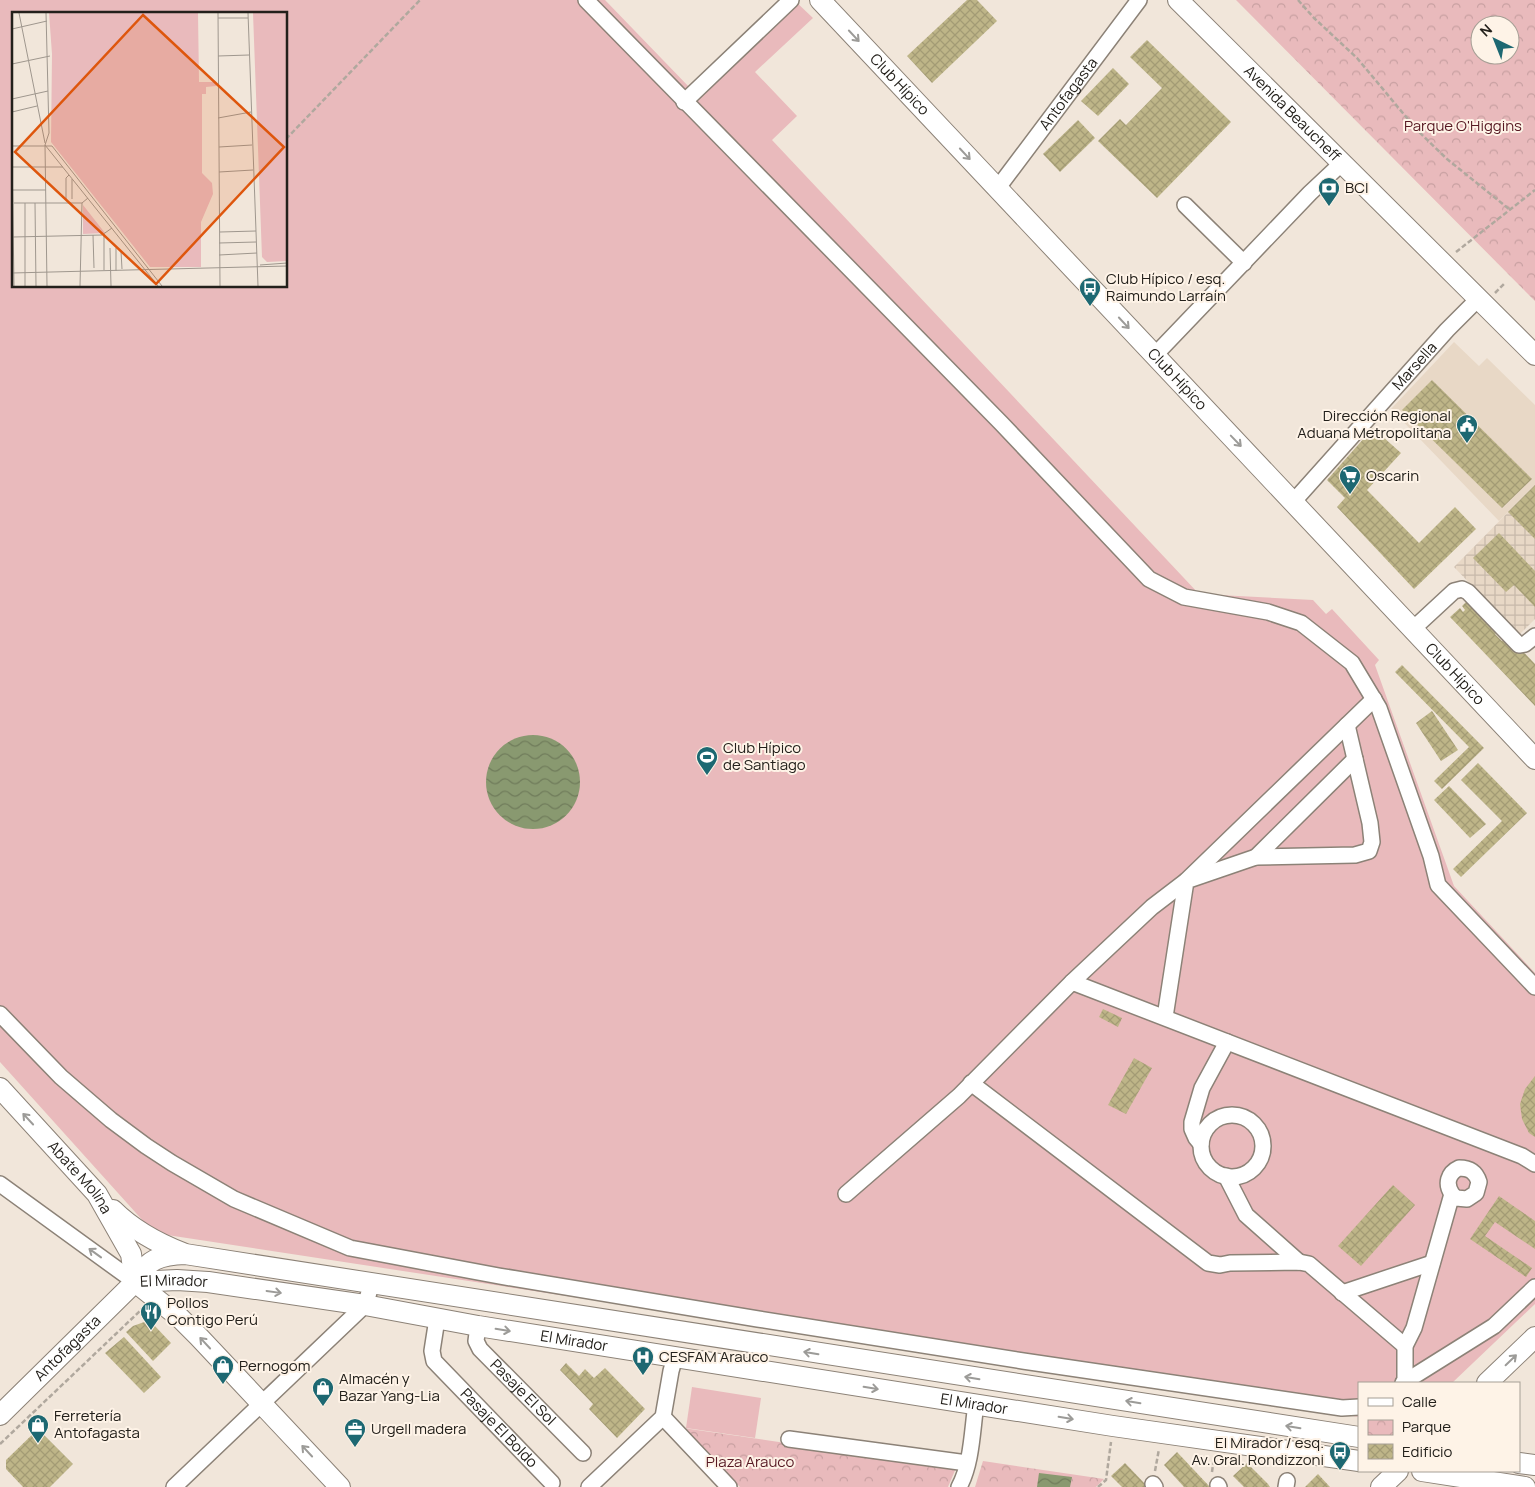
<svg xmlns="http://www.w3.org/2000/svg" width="1535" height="1487" font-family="Manrope,sans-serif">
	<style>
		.built { fill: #e8d8c6 }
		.industrial { fill: url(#industrial-grid) }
		.park { fill: url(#park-crowns); fill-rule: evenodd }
		.pitch { fill: #e9babc; fill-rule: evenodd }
		.water { fill: url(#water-waves) }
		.building { fill: url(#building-cross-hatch) }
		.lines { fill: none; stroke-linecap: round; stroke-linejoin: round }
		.minor-casing { stroke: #8c8277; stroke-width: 18 }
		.major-casing { stroke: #8c8277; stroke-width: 22 }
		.path { stroke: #b0a89e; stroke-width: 2.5; stroke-dasharray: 5 2.5; stroke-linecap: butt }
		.minor { stroke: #fff; stroke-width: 15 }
		.major { stroke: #fff; stroke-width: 20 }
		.oneway { stroke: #9c9b98 }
		.labels { text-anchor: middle; stroke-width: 4; stroke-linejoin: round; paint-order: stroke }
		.street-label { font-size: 15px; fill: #23201b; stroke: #fef3e7 }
		.park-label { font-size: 15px; fill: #571923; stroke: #fef3e7 }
		.poi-label { font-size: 15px; fill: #23201b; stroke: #fef3e7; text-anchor: start }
		.inset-road { fill: none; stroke: #9f978e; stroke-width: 1 }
		.view { fill: #de560d; fill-opacity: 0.15; stroke: #de560d; stroke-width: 2.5 }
		.inset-edge { fill: none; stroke: #23201b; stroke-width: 2.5 }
	</style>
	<defs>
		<pattern id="industrial-grid" width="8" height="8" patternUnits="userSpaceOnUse" patternTransform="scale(1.25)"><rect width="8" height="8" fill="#e8d8c6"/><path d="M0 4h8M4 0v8" fill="none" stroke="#c7b9aa"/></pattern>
		<pattern id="park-crowns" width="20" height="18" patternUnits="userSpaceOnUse" patternTransform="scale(1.25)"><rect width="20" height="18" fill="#e9babc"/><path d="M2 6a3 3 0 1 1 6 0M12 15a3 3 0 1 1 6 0" fill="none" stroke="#c8a0a1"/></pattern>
		<pattern id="water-waves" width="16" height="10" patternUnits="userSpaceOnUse" patternTransform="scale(1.25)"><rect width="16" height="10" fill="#899970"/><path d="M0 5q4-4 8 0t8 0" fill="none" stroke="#707c5b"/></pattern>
		<pattern id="building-cross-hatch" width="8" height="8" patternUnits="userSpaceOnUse" patternTransform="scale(1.25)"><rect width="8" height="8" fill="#beb588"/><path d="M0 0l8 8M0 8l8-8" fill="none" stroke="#a39b75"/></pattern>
	</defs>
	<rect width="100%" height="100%" fill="#f1e6da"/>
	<polygon class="built" points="1454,342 1479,366 1487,358 1535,405 1535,485 1499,521 1391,409"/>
	<polygon class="industrial" points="1535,485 1535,619 1519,635 1454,567"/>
	<g class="park">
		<path d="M1236,0H1535V301ZM1480,25H1510V55H1480Z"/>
		<polygon points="683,1428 956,1468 948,1487 740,1487"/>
		<polygon points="983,1461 1104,1479 1096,1487 975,1487"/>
	</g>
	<g class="pitch">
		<path d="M0,0H605L690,88L794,0L813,18L755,72L797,116L772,140L1199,594L1313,600L1326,614L1332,609L1379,660L1375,665L1454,886L1535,973V1304L1452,1383H1359V1417L154,1233L0,1062ZM14,14H286V286H14Z"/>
		<polygon points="692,1387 761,1398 755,1438 686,1428"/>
	</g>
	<g class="water">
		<circle cx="533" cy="782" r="47"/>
		<polygon points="1039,1473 1072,1477 1070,1487 1037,1487"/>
	</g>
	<g class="building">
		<polygon points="967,0 977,0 997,21 932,83 907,56"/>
		<polygon points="1147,40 1231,122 1157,198 1098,141 1120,119 1126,125 1162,88 1130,57"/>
		<polygon points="1113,68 1129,84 1098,116 1081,101"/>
		<polygon points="1078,120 1095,138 1060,172 1043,154"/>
		<polygon points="1432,380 1532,479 1502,508 1402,410"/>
		<polygon points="1373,428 1401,453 1367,490 1419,543 1455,507 1476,529 1414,589 1337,507 1345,498 1327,480"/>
		<polygon points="1535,485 1535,539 1508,512"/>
		<polygon points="1499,533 1535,571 1535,607 1514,585 1506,592 1473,558"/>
		<polygon points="1471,597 1500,629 1495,634 1502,641 1508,636 1535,664 1535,706 1450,617 1460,608 1463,612 1465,610 1462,606"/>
		<polygon points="1402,665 1484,748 1442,789 1434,781 1469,747 1395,672"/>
		<polygon points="1432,711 1458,750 1441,761 1416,723"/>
		<polygon points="1478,763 1527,813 1461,877 1453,869 1502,821 1461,780"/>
		<polygon points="1449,786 1486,824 1470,838 1434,800"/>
		<polygon points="1103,1009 1122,1018 1118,1027 1099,1017"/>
		<polygon points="1134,1058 1152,1068 1126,1114 1108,1105"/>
		<polygon points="1535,1076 1535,1137 1529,1133 1522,1119 1520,1104 1525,1089"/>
		<polygon points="1393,1185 1415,1205 1361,1266 1338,1246"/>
		<polygon points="1499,1196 1535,1221 1535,1249 1495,1222 1485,1236 1532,1268 1526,1277 1470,1239"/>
		<polygon points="147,1321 152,1323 171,1343 153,1361 126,1332 133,1326"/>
		<polygon points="124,1337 161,1377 144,1393 105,1353"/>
		<polygon points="566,1363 579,1376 585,1369 594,1378 605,1368 645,1409 617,1438 589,1409 593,1404 560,1370"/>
		<polygon points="38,1429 73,1464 50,1487 23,1487 6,1469 6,1460"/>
		<polygon points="1177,1452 1210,1487 1184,1487 1164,1465"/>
		<polygon points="1125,1463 1148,1487 1122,1487 1111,1476"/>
		<polygon points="1247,1463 1268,1484 1270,1487 1244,1487 1233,1476"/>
		<polygon points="1318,1474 1330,1487 1305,1487"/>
	</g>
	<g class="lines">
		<g class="minor-casing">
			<g id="minor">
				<polyline points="586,0 1001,423 1149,579 1184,597 1268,612 1301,623 1352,663 1379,708 1431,856 1438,885 1535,987"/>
				<polyline points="684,102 791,0"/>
				<path id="s1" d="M997,189L1139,0"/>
				<polyline points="1185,205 1244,263"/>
				<polyline points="1155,355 1310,193 1342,163"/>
				<path id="s2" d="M1294,501L1447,330L1478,299"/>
				<polyline points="1414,628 1454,591 1462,589 1468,592 1519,645 1525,644 1535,636"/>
				<polyline points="1256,857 1355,759"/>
				<polyline points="1072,982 1152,907 1186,881 1374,699"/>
				<polyline points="0,1014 61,1077 111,1120 146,1146 172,1163 234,1199 350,1248 499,1276 758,1319 1023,1361 1342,1408 1359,1407"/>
				<polyline points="1165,1017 1186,881 1256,857 1355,855 1369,851 1372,842 1370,823 1347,725"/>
				<polyline points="971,1083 1208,1263 1220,1265 1230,1263 1299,1262 1309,1264 1405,1346"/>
				<circle cx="1232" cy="1146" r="31"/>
				<polyline points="1201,1144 1196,1138 1192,1129 1192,1122 1202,1088 1227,1042"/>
				<polyline points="1226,1176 1246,1215 1299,1262"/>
				<polyline points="0,1184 135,1282"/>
				<polyline points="846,1194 959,1096 1072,982 1522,1156 1535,1164"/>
				<polyline points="1342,1293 1432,1263"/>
				<path id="s3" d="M437,1319L432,1351L434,1361L552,1483"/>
				<path id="s4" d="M478,1326L476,1341L480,1349L583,1453"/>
				<path d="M1405,1382V1346L1414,1328L1452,1194C1445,1184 1448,1173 1459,1168C1470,1168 1476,1172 1479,1182L1476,1193L1467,1199L1456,1198L1452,1194"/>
				<polyline points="1403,1383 1494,1326 1535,1287"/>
				<polyline points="663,1417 729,1487"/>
				<polyline points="789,1439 967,1463"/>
				<polyline points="1153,1484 1155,1487"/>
				<polyline points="1218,1485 1219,1487"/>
				<polyline points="174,1487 365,1305 372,1283"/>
				<polyline points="589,1487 663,1417 671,1371 675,1357"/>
				<path d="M959,1487C972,1463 972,1431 976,1404"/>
				<polyline points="1286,1487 1287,1481"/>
			</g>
		</g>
		<g class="major-casing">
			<g id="major">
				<path id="s5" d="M820,0L1535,759"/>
				<path id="s6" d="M1178,0L1535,355"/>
				<path id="s7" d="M0,1088L97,1194L131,1254L135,1282"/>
				<path d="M113,1210C133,1230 157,1243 183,1253"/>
				<path id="s8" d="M135,1282L177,1280L208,1282L365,1305L478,1326L1113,1426L1359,1461"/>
				<polyline points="135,1282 179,1317 198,1336 340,1487"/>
				<polyline points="1487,1383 1535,1337"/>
				<path id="s9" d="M0,1415L135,1282C147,1259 160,1255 185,1254L1359,1437"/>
				<polyline points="1519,1463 1535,1465"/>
				<polyline points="1422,1471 1525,1487"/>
				<polyline points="1381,1487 1398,1471"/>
			</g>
		</g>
		<g class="path">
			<polyline points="1298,0 1314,18 1357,58 1417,130 1447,159 1509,209"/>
			<polyline points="286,139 420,0"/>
			<polyline points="1456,252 1535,190"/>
			<polyline points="1495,293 1504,284"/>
			<polyline points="0,1444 142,1309"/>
			<polyline points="1155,1471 1159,1449"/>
			<polyline points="1212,1472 1214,1457"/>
			<polyline points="1098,1487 1106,1480 1111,1442"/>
		</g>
		<use href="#minor" class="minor"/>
		<use href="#major" class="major"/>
	</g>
	<defs><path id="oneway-shaft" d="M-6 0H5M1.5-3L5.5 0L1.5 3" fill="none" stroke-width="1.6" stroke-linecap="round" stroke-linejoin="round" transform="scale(1.25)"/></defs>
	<g class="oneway">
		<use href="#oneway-shaft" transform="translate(854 36) rotate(47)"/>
		<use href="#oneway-shaft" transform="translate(965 154) rotate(47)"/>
		<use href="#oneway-shaft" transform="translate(1124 323) rotate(47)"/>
		<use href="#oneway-shaft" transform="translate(1236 441) rotate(46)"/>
		<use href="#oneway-shaft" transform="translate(28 1119) rotate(-133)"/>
		<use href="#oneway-shaft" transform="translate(95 1253) rotate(-144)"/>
		<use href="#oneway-shaft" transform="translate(274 1292) rotate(8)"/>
		<use href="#oneway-shaft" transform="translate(503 1330) rotate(9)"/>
		<use href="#oneway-shaft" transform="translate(205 1343) rotate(-133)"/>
		<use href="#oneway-shaft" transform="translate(811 1353) rotate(-171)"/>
		<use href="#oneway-shaft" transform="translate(1511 1360) rotate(-44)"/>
		<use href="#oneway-shaft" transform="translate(972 1378) rotate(-171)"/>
		<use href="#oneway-shaft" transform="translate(871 1388) rotate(9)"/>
		<use href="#oneway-shaft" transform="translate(1133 1402) rotate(-171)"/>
		<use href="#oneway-shaft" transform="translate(1066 1418) rotate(9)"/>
		<use href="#oneway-shaft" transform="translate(1293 1427) rotate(-171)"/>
		<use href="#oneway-shaft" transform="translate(307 1451) rotate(-133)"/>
	</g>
	<defs>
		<g id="bank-pin" transform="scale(1.125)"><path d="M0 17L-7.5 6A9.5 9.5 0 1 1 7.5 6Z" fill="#1d6872" stroke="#fef3e7"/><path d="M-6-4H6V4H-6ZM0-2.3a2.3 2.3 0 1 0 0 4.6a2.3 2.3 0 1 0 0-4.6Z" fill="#fff"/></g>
		<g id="bus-pin" transform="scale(1.125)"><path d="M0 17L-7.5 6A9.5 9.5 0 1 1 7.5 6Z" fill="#1d6872" stroke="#fef3e7"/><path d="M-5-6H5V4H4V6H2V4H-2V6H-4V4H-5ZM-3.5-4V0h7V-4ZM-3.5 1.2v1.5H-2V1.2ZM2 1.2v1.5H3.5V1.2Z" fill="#fff"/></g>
		<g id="civic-pin" transform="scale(1.125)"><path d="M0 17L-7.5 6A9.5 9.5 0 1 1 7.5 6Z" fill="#1d6872" stroke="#fef3e7"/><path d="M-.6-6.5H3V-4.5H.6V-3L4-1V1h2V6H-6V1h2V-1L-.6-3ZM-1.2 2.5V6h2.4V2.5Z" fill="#fff"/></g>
		<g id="supermarket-pin" transform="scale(1.125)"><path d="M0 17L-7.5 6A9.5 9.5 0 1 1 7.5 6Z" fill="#1d6872" stroke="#fef3e7"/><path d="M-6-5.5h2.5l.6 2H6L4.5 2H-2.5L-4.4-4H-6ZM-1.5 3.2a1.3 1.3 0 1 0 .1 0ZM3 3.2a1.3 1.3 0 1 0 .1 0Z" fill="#fff"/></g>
		<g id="stadium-pin" transform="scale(1.125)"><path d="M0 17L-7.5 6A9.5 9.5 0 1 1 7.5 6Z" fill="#1d6872" stroke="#fef3e7"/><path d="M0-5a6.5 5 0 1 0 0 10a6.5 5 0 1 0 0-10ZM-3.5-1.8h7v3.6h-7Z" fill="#fff"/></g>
		<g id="restaurant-pin" transform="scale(1.125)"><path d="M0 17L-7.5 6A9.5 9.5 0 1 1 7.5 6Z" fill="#1d6872" stroke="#fef3e7"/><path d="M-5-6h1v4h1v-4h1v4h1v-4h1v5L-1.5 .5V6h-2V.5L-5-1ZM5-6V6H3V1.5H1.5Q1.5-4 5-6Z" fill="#fff"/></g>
		<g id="hospital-pin" transform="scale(1.125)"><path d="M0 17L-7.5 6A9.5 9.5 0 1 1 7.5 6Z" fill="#1d6872" stroke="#fef3e7"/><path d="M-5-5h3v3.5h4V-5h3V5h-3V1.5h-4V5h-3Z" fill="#fff"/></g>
		<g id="shop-pin" transform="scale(1.125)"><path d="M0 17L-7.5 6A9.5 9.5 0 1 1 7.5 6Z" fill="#1d6872" stroke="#fef3e7"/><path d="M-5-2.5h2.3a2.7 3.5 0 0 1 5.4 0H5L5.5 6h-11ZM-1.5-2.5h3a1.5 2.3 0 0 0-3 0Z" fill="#fff"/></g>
		<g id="office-pin" transform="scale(1.125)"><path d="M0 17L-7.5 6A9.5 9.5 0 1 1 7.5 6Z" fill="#1d6872" stroke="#fef3e7"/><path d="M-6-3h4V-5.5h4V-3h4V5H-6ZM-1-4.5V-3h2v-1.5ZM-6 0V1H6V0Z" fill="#fff"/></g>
	</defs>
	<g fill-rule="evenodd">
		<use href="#bank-pin" x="1329" y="188"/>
		<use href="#bus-pin" x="1090" y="288"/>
		<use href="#civic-pin" x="1467" y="425"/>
		<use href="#supermarket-pin" x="1350" y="476"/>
		<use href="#stadium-pin" x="707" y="757"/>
		<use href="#restaurant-pin" x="151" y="1312"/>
		<use href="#hospital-pin" x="643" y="1357"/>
		<use href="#shop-pin" x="223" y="1366"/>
		<use href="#shop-pin" x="323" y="1388"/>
		<use href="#shop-pin" x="38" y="1425"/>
		<use href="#office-pin" x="355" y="1429"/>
		<use href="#bus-pin" x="1340" y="1452"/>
	</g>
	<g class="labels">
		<g class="street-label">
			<text dy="5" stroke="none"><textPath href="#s5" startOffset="116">Club Hípico</textPath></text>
			<text dy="5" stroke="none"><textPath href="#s1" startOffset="119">Antofagasta</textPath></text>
			<text dy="5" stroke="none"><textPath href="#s6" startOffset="161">Avenida Beaucheff</textPath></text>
			<text dy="5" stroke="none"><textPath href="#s2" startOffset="181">Marsella</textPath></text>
			<text dy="5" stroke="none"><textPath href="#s5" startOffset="521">Club Hípico</textPath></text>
			<text dy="5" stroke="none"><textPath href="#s5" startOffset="926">Club Hípico</textPath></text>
			<text dy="5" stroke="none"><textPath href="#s7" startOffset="120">Abate Molina</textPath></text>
			<text dy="5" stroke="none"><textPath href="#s8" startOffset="39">El Mirador</textPath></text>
			<text dy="5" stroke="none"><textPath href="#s8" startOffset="444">El Mirador</textPath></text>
			<text dy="5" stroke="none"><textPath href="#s9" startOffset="95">Antofagasta</textPath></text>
			<text dy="5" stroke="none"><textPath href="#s4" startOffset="85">Pasaje El Sol</textPath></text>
			<text dy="5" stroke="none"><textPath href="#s8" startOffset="849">El Mirador</textPath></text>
			<text dy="5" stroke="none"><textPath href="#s3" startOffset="136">Pasaje El Boldo</textPath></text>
		</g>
		<g class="park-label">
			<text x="1463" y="131">Parque O'Higgins</text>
			<text x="750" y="1467">Plaza Arauco</text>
		</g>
		<g class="poi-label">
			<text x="1345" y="193">BCI</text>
			<text x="1106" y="284">Club Hípico / esq.<tspan x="1106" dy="17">Raimundo Larraín</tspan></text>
			<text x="1451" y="421" text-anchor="end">Dirección Regional<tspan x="1451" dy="17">Aduana Metropolitana</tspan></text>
			<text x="1366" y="481">Oscarin</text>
			<text x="723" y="753">Club Hípico<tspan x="723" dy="17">de Santiago</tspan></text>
			<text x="167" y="1308">Pollos<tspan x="167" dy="17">Contigo Perú</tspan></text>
			<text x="659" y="1362">CESFAM Arauco</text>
			<text x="239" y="1371">Pernogom</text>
			<text x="339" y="1384">Almacén y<tspan x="339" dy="17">Bazar Yang-Lia</tspan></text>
			<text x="54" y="1421">Ferretería<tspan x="54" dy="17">Antofagasta</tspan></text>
			<text x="371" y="1434">Urgell madera</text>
			<text x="1324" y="1448" text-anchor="end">El Mirador / esq.<tspan x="1324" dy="17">Av. Gral. Rondizzoni</tspan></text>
		</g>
	</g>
	<g transform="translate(12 12)">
		<rect width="275" height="275" fill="#f1e6da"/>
		<path d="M241,1H275V249L255,250L250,245ZM71,193L93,221L71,222Z" fill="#e9babc"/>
		<path d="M37,1H186L187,70H204V74L194,75V82H190V161L200,171L201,182L189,210V255H138L39,130L40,42Z" fill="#e9babc"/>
		<path class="inset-road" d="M7,1L33,131M206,1L208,274M236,1L246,274M206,6H236M0,17L35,9M206,44L237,43M0,52L38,44M0,87L36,79M0,100L25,94M206,106L239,100M33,133L146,274M33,133L35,274M33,133L37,121L34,1M0,134H40L150,274M207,135L240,133M0,142L2,274M0,155H51M207,160L241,158M1,178H34M54,187V166L57,163M60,187V167M2,191H70L76,186M13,191V274M23,191L24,274M208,220L244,219M92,222V258M81,223L82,256M1,225L90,223L100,216M207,231L244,230M98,236L99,274M104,236V259M109,239L110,257M207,243L245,241M248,253L275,251M0,261L275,254M68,274L70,191"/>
		<path class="view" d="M131,3L272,135L144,272L3,140Z"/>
		<rect width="275" height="275" class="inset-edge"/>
	</g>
	<rect x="1358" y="1382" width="162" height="90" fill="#fef3e7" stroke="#a69f95"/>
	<rect x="1368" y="1398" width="25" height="8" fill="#ffffff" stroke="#a69f95"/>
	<text x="1402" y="1407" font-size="15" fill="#23201b">Calle</text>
	<rect x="1368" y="1420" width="25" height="15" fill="url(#park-crowns)" stroke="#a69f95"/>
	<text x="1402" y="1432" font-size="15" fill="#23201b">Parque</text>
	<rect x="1368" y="1444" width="25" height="15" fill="url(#building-cross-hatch)" stroke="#a69f95"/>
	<text x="1402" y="1457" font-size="15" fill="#23201b">Edificio</text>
	<g transform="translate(1495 40) rotate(317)"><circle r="24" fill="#fef3e7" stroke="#a69f95"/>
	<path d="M0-4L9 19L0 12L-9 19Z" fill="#1d6872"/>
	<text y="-8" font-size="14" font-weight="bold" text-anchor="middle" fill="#23201b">N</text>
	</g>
</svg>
